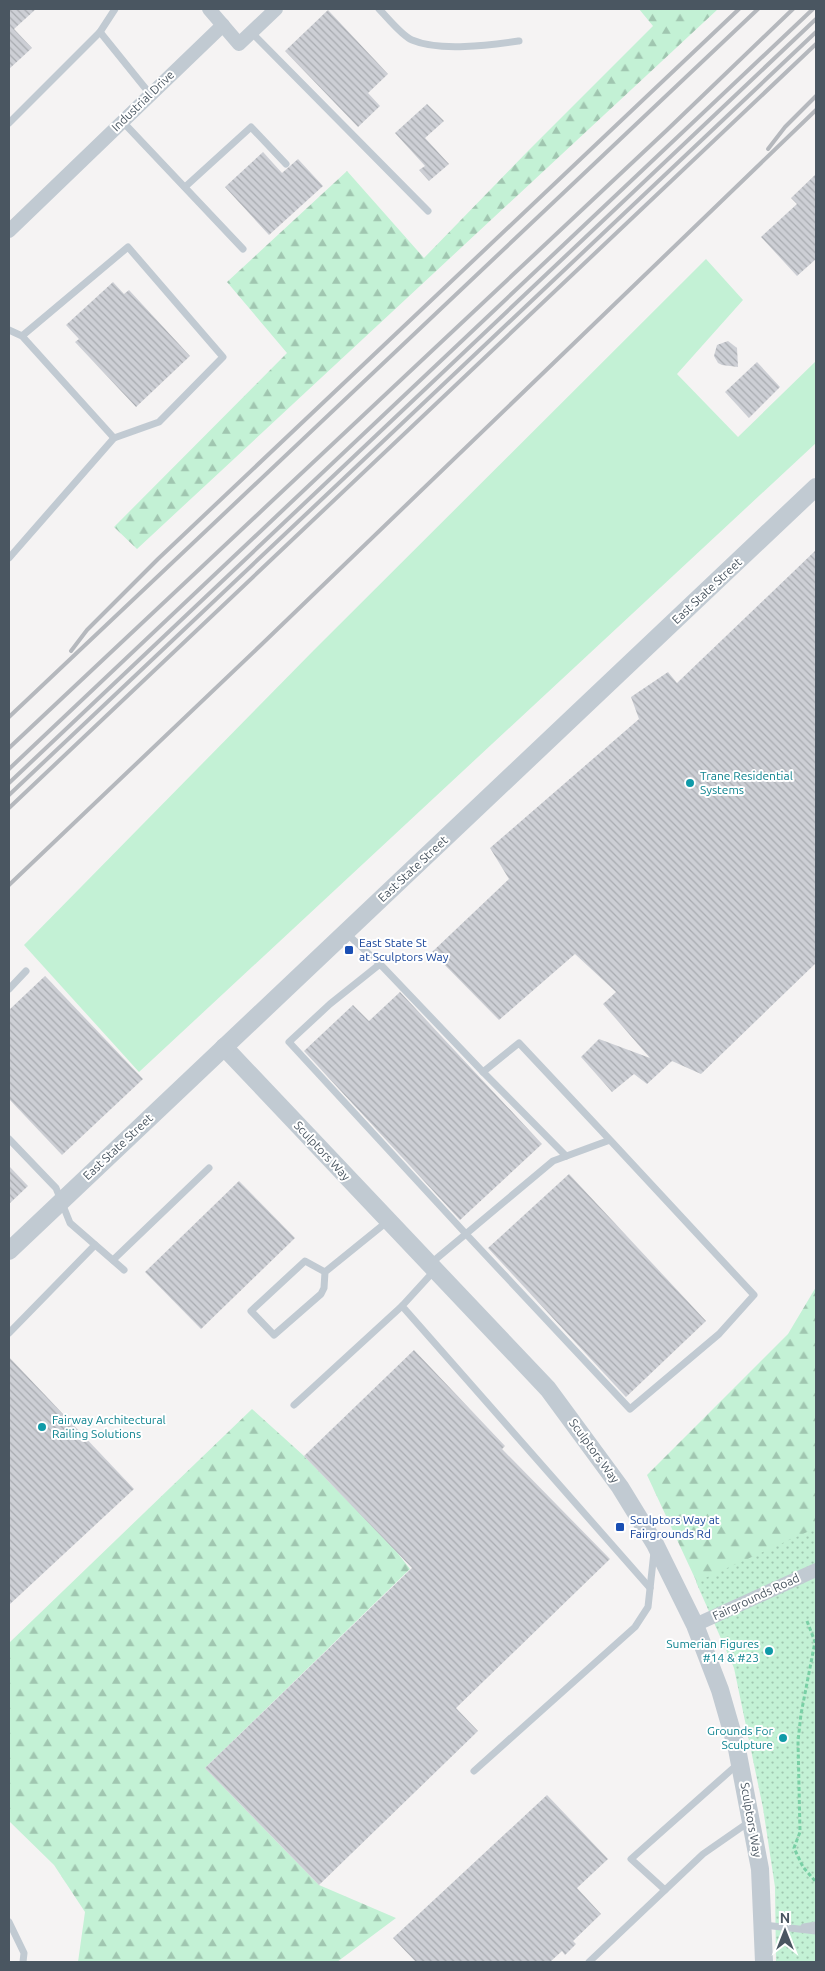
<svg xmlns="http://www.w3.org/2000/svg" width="825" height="1971" font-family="Ubuntu,sans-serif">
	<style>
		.grass { fill: #c3f1d5 }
		.forest { fill: url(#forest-firs) }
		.park { fill: url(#park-dots) }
		.building { fill: url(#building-back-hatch) }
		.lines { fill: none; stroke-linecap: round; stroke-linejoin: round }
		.path { stroke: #7ad0a6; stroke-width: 3; stroke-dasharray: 4 2.5; stroke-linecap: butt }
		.service { stroke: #c1cad2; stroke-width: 7 }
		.minor { stroke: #c1cad2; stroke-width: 14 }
		.tertiary { stroke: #c1cad2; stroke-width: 18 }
		.rail { stroke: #b5b8bd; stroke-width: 4 }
		.culture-dot { fill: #0f9aa8; stroke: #fff; stroke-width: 2 }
		.transit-dot { fill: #1a4fb4; stroke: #fff; stroke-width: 2 }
		.labels { text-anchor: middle; stroke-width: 4; stroke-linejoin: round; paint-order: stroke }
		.street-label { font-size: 12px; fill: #4a5661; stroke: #fff }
		.culture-label { font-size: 12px; fill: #0d838f; stroke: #fff; text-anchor: start }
		.transit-label { font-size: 12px; fill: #164399; stroke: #fff; text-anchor: start }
	</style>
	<defs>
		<pattern id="forest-firs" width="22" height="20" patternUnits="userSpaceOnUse" patternTransform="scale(1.25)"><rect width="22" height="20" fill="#c3f1d5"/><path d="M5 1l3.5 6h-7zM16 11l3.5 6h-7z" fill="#a0c6b0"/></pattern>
		<pattern id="park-dots" width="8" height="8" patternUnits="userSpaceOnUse" patternTransform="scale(1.25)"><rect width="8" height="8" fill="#c3f1d5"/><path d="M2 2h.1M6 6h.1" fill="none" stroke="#a0c6b0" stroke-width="1.8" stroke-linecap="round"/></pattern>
		<pattern id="building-back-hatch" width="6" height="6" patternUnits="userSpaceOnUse" patternTransform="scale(1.25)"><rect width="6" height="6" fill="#cdcfd5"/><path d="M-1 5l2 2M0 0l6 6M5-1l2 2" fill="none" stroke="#a8abb0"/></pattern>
	</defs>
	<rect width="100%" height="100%" fill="#f5f3f3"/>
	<polygon class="grass" points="706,259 743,300 677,374 738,437 816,361 816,443 139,1072 24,945 314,650"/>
	<g class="forest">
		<polygon points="639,9 718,9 137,549 114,527 287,353 227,282 347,171 424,258 528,151 653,26"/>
		<polygon points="816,1287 816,1554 705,1600 647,1475 788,1334"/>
		<polygon points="252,1409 304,1456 396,1551 410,1569 205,1768 319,1885 396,1918 337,1962 78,1962 85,1912 54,1865 9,1821 9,1643"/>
	</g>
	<polygon class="park" points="816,1528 816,1962 776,1962 775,1887 763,1808 734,1668 696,1582"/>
	<g class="building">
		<polygon points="9,9 36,9 14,29 32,48 9,69"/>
		<polygon points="328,10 388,74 368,93 380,106 358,127 285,51"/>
		<polygon points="427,104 444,121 425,138 449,164 429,181 419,170 425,166 395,133"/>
		<polygon points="263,152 282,173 298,159 323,186 269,235 225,187"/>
		<polygon points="816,174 816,259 797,276 761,237 797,204 791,198"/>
		<polygon points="113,282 124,294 129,290 190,356 136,407 75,342 79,339 66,325"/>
		<polygon points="728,341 737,348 738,367 722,365 718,363 714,356 717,345"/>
		<polygon points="757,362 780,387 749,418 725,392"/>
		<polygon points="816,550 816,963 701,1074 672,1061 647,1084 634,1074 612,1092 581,1057 599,1039 650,1058 603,1004 616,992 575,954 499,1020 432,952 509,879 490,848 639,719 631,697 668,672 677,683"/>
		<polygon points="45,976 143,1079 62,1155 9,1099 9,1010"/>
		<polygon points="400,992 542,1144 460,1220 304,1051 353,1005 369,1021"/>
		<polygon points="9,1166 28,1186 9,1204"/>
		<polygon points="569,1174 706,1321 626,1397 488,1248"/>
		<polygon points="239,1181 295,1238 201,1329 145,1272"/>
		<polygon points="414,1350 505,1446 502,1449 610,1559 456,1708 478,1731 319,1885 205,1768 412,1568 304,1456"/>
		<polygon points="9,1357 134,1489 9,1605"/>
		<polygon points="547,1795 608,1859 577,1888 601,1914 573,1941 576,1944 565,1955 562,1951 550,1962 416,1962 393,1938"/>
	</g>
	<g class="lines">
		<polyline class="path" points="807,1621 815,1642 801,1714 798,1741 800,1832 794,1848 803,1867 816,1882"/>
		<g class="service">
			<path d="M379,9C387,17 402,36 412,40C440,52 490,45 519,41"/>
			<polyline points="100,32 150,94"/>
			<polyline points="251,32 428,211"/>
			<polyline points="122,121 243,249"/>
			<polyline points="9,123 100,32 115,9"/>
			<polyline points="185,187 251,127 286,164"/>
			<polyline points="9,330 22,336 114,438 159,422 223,357 128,247 22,336"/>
			<polyline points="9,558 114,438"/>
			<polyline points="346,933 380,964"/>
			<polyline points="9,989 26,971"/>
			<polyline points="483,1072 566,1156"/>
			<polyline points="9,1139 56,1188 70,1223 124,1270"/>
			<polyline points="113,1260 209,1168"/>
			<polyline points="430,1264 553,1161 610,1140 519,1043 483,1072 380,964 330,1004 289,1042 466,1234 630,1409 719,1334 754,1295 610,1140"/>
			<polyline points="435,1270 402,1306 650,1588"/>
			<polyline points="325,1272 305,1261 251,1311 274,1335 321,1294 324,1288 325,1272 388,1221"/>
			<polyline points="9,1333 95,1245"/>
			<polyline points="294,1405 402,1306"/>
			<polyline points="474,1771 635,1627 648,1607 654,1552"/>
			<polyline points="665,1890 631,1859 739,1763"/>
			<polyline points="9,1922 24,1953 23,1962"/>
			<polyline points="764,1925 816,1931"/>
			<polyline points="804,1927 816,1925"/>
			<polyline points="589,1962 703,1854 749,1822"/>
		</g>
		<g class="minor">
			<polyline points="209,9 239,44 276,9"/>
			<polyline points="9,231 223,25"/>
			<polyline points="695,1625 816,1570"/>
		</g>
		<g class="tertiary">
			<polyline points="224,1047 548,1389 620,1487 655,1544 695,1625 720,1690 737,1749 760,1869 764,1962"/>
			<polyline points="9,1251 816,487"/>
		</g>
		<g class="rail">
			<polyline points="768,149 785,127 816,96"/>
			<polyline points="71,651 87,630 158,559 739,9"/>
			<polyline points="9,717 758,9"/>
			<polyline points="9,748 667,130 793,9"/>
			<polyline points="9,769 813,9"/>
			<polyline points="9,783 816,19"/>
			<polyline points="9,795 816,32"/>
			<polyline points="9,808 816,44"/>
			<polyline points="9,885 262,644 816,110"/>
		</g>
	</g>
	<g class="culture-dot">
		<circle cx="690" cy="783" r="5"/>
		<circle cx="42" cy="1427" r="5"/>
		<circle cx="769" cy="1651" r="5"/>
		<circle cx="783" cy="1738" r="5"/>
	</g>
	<g class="transit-dot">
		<rect x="344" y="945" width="10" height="10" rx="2.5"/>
		<rect x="615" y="1522" width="10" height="10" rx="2.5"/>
	</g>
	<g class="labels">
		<g class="street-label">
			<text transform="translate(143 101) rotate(-44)" y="4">Industrial Drive</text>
			<text transform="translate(707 591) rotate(-43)" y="4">East State Street</text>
			<text transform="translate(413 869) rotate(-43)" y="4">East State Street</text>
			<text transform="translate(118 1147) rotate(-43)" y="4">East State Street</text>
			<text transform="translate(322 1151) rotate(47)" y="4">Sculptors Way</text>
			<text transform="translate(594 1451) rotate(54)" y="4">Sculptors Way</text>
			<text transform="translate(756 1597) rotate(-25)" y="4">Fairgrounds Road</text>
			<text transform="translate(751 1820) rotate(80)" y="4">Sculptors Way</text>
		</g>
		<g class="culture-label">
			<text x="700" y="780">Trane Residential<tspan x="700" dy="14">Systems</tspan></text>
			<text x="52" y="1424">Fairway Architectural<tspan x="52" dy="14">Railing Solutions</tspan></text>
			<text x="759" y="1648" text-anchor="end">Sumerian Figures<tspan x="759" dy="14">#14 &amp; #23</tspan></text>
			<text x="773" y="1735" text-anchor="end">Grounds For<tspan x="773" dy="14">Sculpture</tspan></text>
		</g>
		<g class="transit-label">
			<text x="359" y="947">East State St<tspan x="359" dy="14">at Sculptors Way</tspan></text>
			<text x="630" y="1524">Sculptors Way at<tspan x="630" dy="14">Fairgrounds Rd</tspan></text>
		</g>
	</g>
	<rect width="825" height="1971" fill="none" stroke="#4a5661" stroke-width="20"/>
	<g transform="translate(785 1931)" stroke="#ffffff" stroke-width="4" paint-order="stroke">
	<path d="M0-4L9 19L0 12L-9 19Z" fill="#4a5661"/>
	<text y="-8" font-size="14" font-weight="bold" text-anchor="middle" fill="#4a5661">N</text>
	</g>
</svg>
